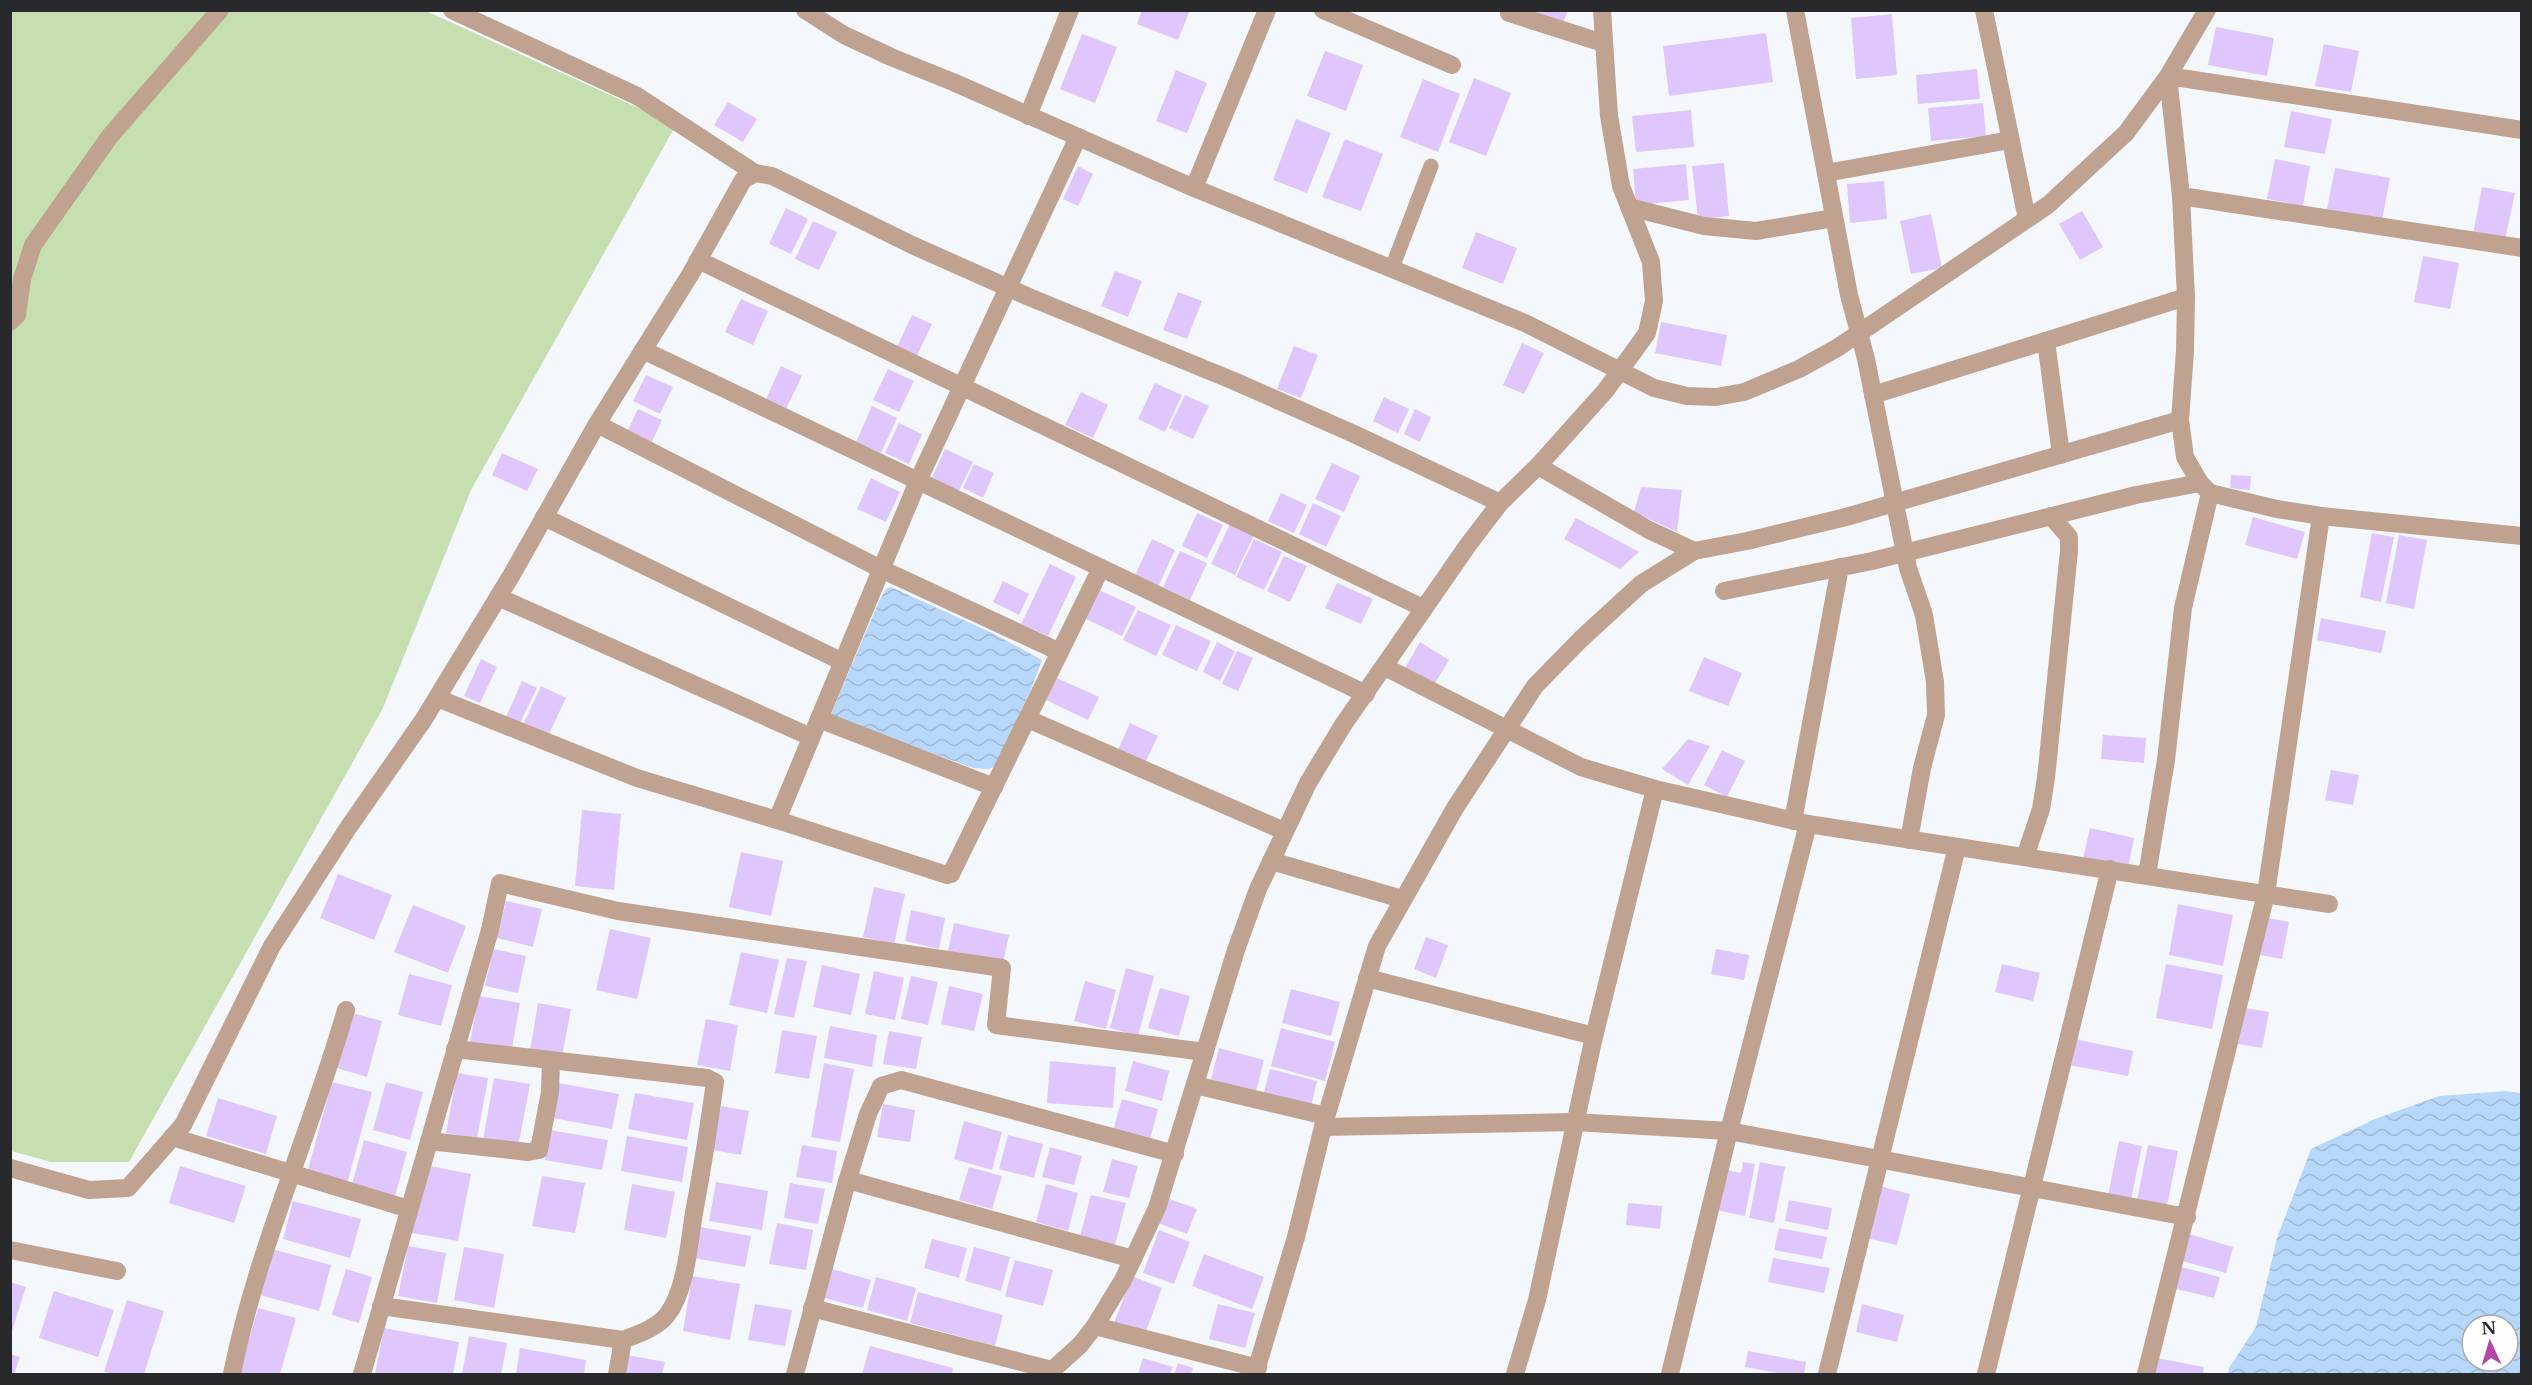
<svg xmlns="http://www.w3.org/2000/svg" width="2532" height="1385" font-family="'Libre Baskerville',serif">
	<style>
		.grass { fill: #c5dfb0 }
		.water { fill: url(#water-waves); fill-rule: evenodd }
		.building { fill: #dfc7fe }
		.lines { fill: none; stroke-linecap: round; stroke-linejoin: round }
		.lane { stroke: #c0a290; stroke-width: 15 }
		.street { stroke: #c0a290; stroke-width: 18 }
	</style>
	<defs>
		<pattern id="water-waves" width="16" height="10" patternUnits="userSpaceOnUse" patternTransform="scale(1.5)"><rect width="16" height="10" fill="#b7d8fa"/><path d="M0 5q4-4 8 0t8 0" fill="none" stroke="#9db9d6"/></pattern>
	</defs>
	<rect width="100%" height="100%" fill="#f4f8fd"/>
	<polygon class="grass" points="10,11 426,11 676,125 471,490 383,708 129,1162 51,1162 11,1151"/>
	<g class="water">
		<path d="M891,587L990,632L1042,660C1030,696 1011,730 996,766L988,769L973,768L830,716L880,599L886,589Z"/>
		<path d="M2506,1091L2521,1093V1374H2228L2229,1368L2256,1327L2277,1238L2311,1149L2375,1119L2439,1096ZM2472,1325H2508V1361H2472Z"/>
	</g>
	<g class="building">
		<polygon points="1142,10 1190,10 1178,40 1137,24"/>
		<polygon points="1532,10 1568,10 1563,23"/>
		<polygon points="1892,14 1897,75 1856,79 1851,18"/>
		<polygon points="2216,27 2274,38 2267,76 2208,65"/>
		<polygon points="1766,33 1773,82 1669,96 1663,46"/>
		<polygon points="1082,34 1117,47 1095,103 1060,89"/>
		<polygon points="2324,44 2359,51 2351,92 2315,86"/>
		<polygon points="1325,51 1363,65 1346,111 1307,96"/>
		<polygon points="1977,69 1980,99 1918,104 1916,75"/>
		<polygon points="1176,70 1207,83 1187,133 1156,121"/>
		<polygon points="1474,78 1511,93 1486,156 1449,142"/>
		<polygon points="1423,79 1460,94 1438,152 1400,137"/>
		<polygon points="728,102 757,119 743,142 714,125"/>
		<polygon points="1983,103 1986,136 1931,141 1928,108"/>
		<polygon points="1691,110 1694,147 1636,152 1632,116"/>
		<polygon points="2291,111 2332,119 2325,154 2284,147"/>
		<polygon points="1296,119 1331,133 1307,193 1273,180"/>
		<polygon points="1345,139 1383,154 1361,211 1322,197"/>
		<polygon points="2275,159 2310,166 2303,206 2267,199"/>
		<polygon points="1724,163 1729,216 1698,219 1692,166"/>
		<polygon points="1686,164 1689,200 1636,205 1633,169"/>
		<polygon points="1078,166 1093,174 1078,206 1063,199"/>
		<polygon points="2335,168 2390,178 2382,220 2327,209"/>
		<polygon points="1884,181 1887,219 1850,223 1847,184"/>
		<polygon points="2482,187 2515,193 2505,240 2473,234"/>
		<polygon points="786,208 808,219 791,254 769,244"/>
		<polygon points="2082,211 2103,247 2080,260 2059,224"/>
		<polygon points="1931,214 1942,268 1911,274 1900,221"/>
		<polygon points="813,221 837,232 819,270 795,259"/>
		<polygon points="1476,232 1517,248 1503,284 1462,268"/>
		<polygon points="2423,256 2459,263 2450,309 2414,302"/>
		<polygon points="1115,271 1142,281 1128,317 1101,306"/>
		<polygon points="1178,292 1202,301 1187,339 1163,330"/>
		<polygon points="741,299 768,311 753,345 725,332"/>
		<polygon points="912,315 932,324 914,362 894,353"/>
		<polygon points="1661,322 1727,335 1721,366 1655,353"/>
		<polygon points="1522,343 1544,353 1524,394 1503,385"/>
		<polygon points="1294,346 1318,355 1301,398 1277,389"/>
		<polygon points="781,366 802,376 785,411 765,401"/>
		<polygon points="888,369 914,381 899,412 873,400"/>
		<polygon points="646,375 673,387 660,414 633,401"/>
		<polygon points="1155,383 1182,395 1165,432 1138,419"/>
		<polygon points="1081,392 1108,405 1093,438 1065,425"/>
		<polygon points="1185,395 1209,406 1193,439 1169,428"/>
		<polygon points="1384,397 1409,409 1398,433 1373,421"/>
		<polygon points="872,406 897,418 881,453 856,442"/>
		<polygon points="638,409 662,420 652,442 628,430"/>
		<polygon points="1415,409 1431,417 1420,442 1404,434"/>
		<polygon points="899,423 922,434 909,464 885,453"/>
		<polygon points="945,449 973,462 958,493 931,480"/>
		<polygon points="502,453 538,469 527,491 492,475"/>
		<polygon points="1332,463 1360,476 1344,512 1315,499"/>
		<polygon points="974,464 994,473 983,498 963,488"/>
		<polygon points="2231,475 2251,476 2250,490 2230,488"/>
		<polygon points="871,478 900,492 886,522 857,509"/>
		<polygon points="1641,487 1682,490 1677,532 1634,512"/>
		<polygon points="1281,493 1307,505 1294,533 1268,521"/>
		<polygon points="1313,503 1341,516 1326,547 1299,534"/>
		<polygon points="1197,513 1223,525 1207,558 1182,546"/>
		<polygon points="2253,517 2305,532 2297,559 2245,545"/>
		<polygon points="1576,518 1639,552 1620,569 1564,539"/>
		<polygon points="1230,524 1254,535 1235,575 1211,564"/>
		<polygon points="2372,533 2394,537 2381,602 2360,597"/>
		<polygon points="2399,535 2427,540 2414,609 2386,603"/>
		<polygon points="1152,539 1175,550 1158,587 1135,575"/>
		<polygon points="1254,539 1282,552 1264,590 1236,577"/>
		<polygon points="1180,551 1207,563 1190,600 1163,587"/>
		<polygon points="1284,556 1307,566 1290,602 1267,591"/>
		<polygon points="1050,564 1076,577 1048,636 1021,624"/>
		<polygon points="1003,581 1029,594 1019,615 993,602"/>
		<polygon points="1337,583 1373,599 1361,624 1325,608"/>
		<polygon points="1099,590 1136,607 1122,636 1086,619"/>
		<polygon points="1138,610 1171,625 1156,656 1123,640"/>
		<polygon points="2321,618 2386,631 2381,653 2317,640"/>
		<polygon points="1176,625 1211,641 1197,671 1162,655"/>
		<polygon points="1217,642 1235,651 1220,681 1203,672"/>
		<polygon points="1420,642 1449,660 1431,690 1402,673"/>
		<polygon points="1237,651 1253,658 1238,691 1222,684"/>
		<polygon points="1704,657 1742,673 1728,706 1689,691"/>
		<polygon points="481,659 497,667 480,703 464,696"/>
		<polygon points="1057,678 1099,697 1088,720 1046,700"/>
		<polygon points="522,681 537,688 520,723 506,717"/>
		<polygon points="541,686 566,698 547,738 522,727"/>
		<polygon points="1130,723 1158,736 1145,763 1118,750"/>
		<polygon points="2103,735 2146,738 2144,763 2101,759"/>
		<polygon points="1688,739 1710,746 1688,785 1662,769"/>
		<polygon points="1722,750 1745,761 1727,797 1704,785"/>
		<polygon points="2331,770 2359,775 2353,805 2325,800"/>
		<polygon points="582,810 621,814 614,890 575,886"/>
		<polygon points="2090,828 2134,838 2128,868 2083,858"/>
		<polygon points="741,852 783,861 771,916 729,907"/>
		<polygon points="338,874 392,895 374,940 320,918"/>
		<polygon points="874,887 905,894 894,944 863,937"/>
		<polygon points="506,901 542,909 533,947 497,938"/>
		<polygon points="2178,904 2233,915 2223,966 2169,955"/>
		<polygon points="413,905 466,926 448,973 394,952"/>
		<polygon points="911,910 945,918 939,949 905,941"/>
		<polygon points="2262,917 2289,922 2282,959 2255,954"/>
		<polygon points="954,923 1009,935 1003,963 948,951"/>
		<polygon points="610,929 651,938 637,999 596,990"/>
		<polygon points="1426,937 1448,945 1436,978 1414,969"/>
		<polygon points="493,949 526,956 518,993 485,986"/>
		<polygon points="1716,949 1749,955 1744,980 1711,974"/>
		<polygon points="741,952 779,960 767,1013 729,1005"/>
		<polygon points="787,958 807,961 794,1018 774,1014"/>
		<polygon points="2002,964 2040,973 2033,1001 1995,992"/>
		<polygon points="2166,964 2223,975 2212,1029 2156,1018"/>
		<polygon points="822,965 860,974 851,1015 813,1007"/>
		<polygon points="1126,968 1154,976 1138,1036 1110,1028"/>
		<polygon points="874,971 904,978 895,1020 865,1014"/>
		<polygon points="409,974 452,985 441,1026 398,1015"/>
		<polygon points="911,976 938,982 928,1025 901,1019"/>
		<polygon points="1085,981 1116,990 1106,1029 1074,1021"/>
		<polygon points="949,986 983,994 974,1031 941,1024"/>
		<polygon points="1160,988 1190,996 1179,1036 1148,1028"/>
		<polygon points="1291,989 1340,1002 1331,1036 1282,1023"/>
		<polygon points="479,996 520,1003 511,1054 469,1047"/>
		<polygon points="538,1003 571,1009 562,1056 530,1051"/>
		<polygon points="2245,1008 2269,1012 2262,1048 2238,1044"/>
		<polygon points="352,1013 382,1021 367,1077 337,1068"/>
		<polygon points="706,1019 738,1025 730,1071 697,1065"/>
		<polygon points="830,1026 877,1035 872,1067 824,1058"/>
		<polygon points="1281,1028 1335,1042 1325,1081 1271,1066"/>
		<polygon points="782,1030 817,1036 809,1079 775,1073"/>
		<polygon points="889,1031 922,1037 916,1069 883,1064"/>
		<polygon points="2074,1039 2133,1051 2128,1076 2069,1065"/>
		<polygon points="1219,1048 1264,1060 1256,1092 1211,1080"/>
		<polygon points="1050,1061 1116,1067 1113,1108 1047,1103"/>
		<polygon points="1133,1061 1169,1071 1162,1101 1125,1091"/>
		<polygon points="824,1063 854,1069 840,1142 811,1137"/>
		<polygon points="1270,1069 1317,1081 1310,1111 1262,1099"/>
		<polygon points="457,1073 488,1078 477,1139 446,1133"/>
		<polygon points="494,1078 530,1084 518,1147 483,1140"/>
		<polygon points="332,1082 372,1092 347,1184 307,1173"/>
		<polygon points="386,1082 423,1092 410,1140 373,1130"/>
		<polygon points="559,1083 619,1094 612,1129 553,1118"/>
		<polygon points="635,1093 694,1103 687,1140 628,1129"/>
		<polygon points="218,1098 277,1116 266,1154 206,1136"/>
		<polygon points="1122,1099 1158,1109 1150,1139 1113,1130"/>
		<polygon points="883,1104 915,1110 910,1142 877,1137"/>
		<polygon points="721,1106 749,1111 741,1155 713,1150"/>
		<polygon points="964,1121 1002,1132 992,1170 954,1159"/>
		<polygon points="550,1130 608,1140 602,1170 545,1160"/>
		<polygon points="1008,1135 1043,1144 1034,1178 999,1169"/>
		<polygon points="627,1136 688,1147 682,1182 621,1171"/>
		<polygon points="364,1140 407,1152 394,1200 351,1188"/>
		<polygon points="2119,1141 2142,1146 2131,1200 2108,1196"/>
		<polygon points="802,1145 837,1151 832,1183 796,1177"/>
		<polygon points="2148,1145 2178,1151 2167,1206 2137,1200"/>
		<polygon points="1050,1147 1082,1156 1074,1185 1042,1177"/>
		<polygon points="1112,1159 1138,1166 1129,1198 1103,1192"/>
		<polygon points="1743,1162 1755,1164 1745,1216 1715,1210 1723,1169 1741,1173"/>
		<polygon points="1760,1162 1785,1167 1774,1223 1749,1218"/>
		<polygon points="425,1165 471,1174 458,1241 412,1233"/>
		<polygon points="180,1166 246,1186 234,1223 169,1203"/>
		<polygon points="969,1167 1002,1176 992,1209 959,1200"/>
		<polygon points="542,1176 585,1183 575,1233 532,1226"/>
		<polygon points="716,1182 768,1191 762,1230 709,1221"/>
		<polygon points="790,1183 825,1189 818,1224 784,1218"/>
		<polygon points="632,1184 675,1192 666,1238 624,1230"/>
		<polygon points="1046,1184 1078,1193 1068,1231 1036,1222"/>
		<polygon points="1879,1186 1910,1194 1897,1245 1866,1238"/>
		<polygon points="1091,1195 1126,1203 1115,1245 1080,1236"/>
		<polygon points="1167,1198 1197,1209 1187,1234 1158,1223"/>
		<polygon points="1789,1200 1832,1208 1828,1230 1785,1221"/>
		<polygon points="293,1201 361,1219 350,1258 283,1239"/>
		<polygon points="1628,1203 1662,1206 1660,1229 1626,1225"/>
		<polygon points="777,1223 813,1230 806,1270 769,1264"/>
		<polygon points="700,1227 751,1236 745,1267 694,1258"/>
		<polygon points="1779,1228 1827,1237 1822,1259 1774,1250"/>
		<polygon points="1159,1230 1190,1242 1174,1284 1143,1273"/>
		<polygon points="2189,1234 2233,1247 2226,1273 2182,1261"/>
		<polygon points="932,1239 967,1248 959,1278 924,1268"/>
		<polygon points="408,1246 446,1253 437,1303 398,1296"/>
		<polygon points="464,1247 504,1254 494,1308 454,1300"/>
		<polygon points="974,1247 1010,1257 1001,1291 965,1281"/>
		<polygon points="272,1249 331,1265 319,1311 260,1295"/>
		<polygon points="1204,1254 1264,1277 1252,1309 1192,1286"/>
		<polygon points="1773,1258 1830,1268 1824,1293 1768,1282"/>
		<polygon points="1015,1260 1053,1270 1043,1306 1005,1296"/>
		<polygon points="2177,1266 2220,1277 2214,1298 2172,1288"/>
		<polygon points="346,1269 372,1277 359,1323 332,1315"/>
		<polygon points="832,1269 871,1280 863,1308 824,1298"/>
		<polygon points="692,1276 740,1284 730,1340 683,1331"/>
		<polygon points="1132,1276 1162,1288 1145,1334 1114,1323"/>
		<polygon points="876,1277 916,1288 907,1321 867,1310"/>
		<polygon points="10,1282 26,1287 11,1334 10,1334"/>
		<polygon points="54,1291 114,1310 98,1357 39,1338"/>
		<polygon points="918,1292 1003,1315 995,1346 910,1323"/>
		<polygon points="127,1300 164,1311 144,1374 113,1374 104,1372"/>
		<polygon points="755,1304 792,1310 785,1346 748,1340"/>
		<polygon points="1218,1304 1255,1313 1245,1348 1209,1339"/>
		<polygon points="1862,1304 1904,1315 1897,1342 1856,1332"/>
		<polygon points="258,1308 296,1318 280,1374 239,1374"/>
		<polygon points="384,1328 459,1342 453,1374 375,1374"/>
		<polygon points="469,1336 507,1343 501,1374 462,1374"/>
		<polygon points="870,1346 953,1368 952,1374 862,1374"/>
		<polygon points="520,1348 586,1360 584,1374 516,1374"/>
		<polygon points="1748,1351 1806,1362 1804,1374 1783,1374 1745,1367"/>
		<polygon points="10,1354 20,1357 14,1374 10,1374"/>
		<polygon points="627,1355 665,1362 662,1374 623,1374"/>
		<polygon points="1143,1358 1173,1367 1170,1374 1138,1374"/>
		<polygon points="2157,1358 2204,1367 2203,1374 2153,1374"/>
		<polygon points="1178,1363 1193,1368 1191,1374 1174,1374"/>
	</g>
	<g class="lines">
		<polyline class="lane" points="1392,268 1431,166"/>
		<g class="street">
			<polyline points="452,10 637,96 755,173"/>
			<polyline points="805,10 844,35 891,57 953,82 1194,188 1527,324 1654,388 1687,396 1716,397 1744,392 1799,369 1837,348 2048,205 2126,133 2168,76 2207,10"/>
			<polyline points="1323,10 1452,65"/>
			<polyline points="1795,10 1849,295 1866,359 1908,568 1924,615 1935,682 1936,715 1922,768 1909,840"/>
			<polyline points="1984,10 2027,219"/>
			<polyline points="1509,13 1603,43"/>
			<polyline points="1028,116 1070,10"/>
			<polyline points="2522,130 2168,76 2181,196 2186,297 2185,351 2180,420 2185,457 2200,483 2210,493 2277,509 2321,516 2522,536"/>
			<polyline points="1826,173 2010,140"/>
			<polyline points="1194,188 1267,10"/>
			<polyline points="2181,196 2522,248"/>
			<polyline points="1629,207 1704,226 1756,231 1834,218"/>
			<polyline points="698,260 1423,608"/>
			<polyline points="10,322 17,315 22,279 33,245 110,136 220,10"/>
			<polyline points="2046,341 2061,455"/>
			<polyline points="643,350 1366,694"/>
			<polyline points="1873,395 2186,297"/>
			<polyline points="597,424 881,569 1060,652"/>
			<polyline points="1538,466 1649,530 1694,551"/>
			<polyline points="544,517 843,662"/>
			<polyline points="1724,591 1872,561 2136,495 2200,483"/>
			<polyline points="498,597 811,737"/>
			<polyline points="1385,667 1581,767 1655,789 1808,824 2329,904"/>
			<polyline points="437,698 637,778 777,820 947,875 951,874 1101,568"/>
			<polyline points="819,719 994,787"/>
			<polyline points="1028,719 1284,831"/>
			<polyline points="777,820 918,481 1078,137"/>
			<polyline points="1793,821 1840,567"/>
			<polyline points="2025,857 2041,809 2046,778 2069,551 2069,537 2051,516"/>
			<polyline points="1271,861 1402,899"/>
			<polyline points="2147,875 2166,760 2183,608 2210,493"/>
			<polyline points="1367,978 1594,1036"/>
			<path d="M455,1049L707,1078L715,1082C709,1126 702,1170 694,1213C689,1243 686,1291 667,1315C657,1328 638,1334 623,1340L617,1374"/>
			<polyline points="1195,1085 1326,1116"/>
			<polyline points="1323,1127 1574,1122 1729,1131 2187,1217"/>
			<polyline points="172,1137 409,1209"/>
			<polyline points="429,1141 528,1152 539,1150 550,1092 551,1062"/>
			<polyline points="10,1168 89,1190 128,1188 183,1125 272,946 348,828 424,719 511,576 597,424 690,275 743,180 755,173 772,176 912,245 1029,297 1234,381 1354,434 1500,503"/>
			<polyline points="848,1180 1133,1259"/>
			<polyline points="10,1250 117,1271"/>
			<polyline points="381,1306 623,1340"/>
			<polyline points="812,1308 1052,1370"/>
			<polyline points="1095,1326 1258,1368"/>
			<path d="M232,1374C257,1249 311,1132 346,1010"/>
			<polyline points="362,1374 490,930 500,883 618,911 1002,968 996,1025 1205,1052"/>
			<polyline points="795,1374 846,1185 868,1114 881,1086 901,1080 1175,1154"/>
			<polyline points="1048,1374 1080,1345 1095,1326 1123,1280 1157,1208 1236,950 1258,889 1308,783 1343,725 1468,545 1500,503 1538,466 1606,390 1647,333 1654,301 1651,262 1621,186 1609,116 1602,10"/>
			<polyline points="1255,1374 1296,1237 1323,1127 1377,946 1455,808 1535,686 1581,639 1641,584 1694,551 1747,541 1846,517 2180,420"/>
			<polyline points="1515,1374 1537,1300 1593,1041 1655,789"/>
			<polyline points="1670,1374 1729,1131 1808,824"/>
			<polyline points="1827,1374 1957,847"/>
			<polyline points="1986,1374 2110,869"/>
			<polyline points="2146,1374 2266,894 2321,516"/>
		</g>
	</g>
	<rect width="2532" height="1385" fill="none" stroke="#28292b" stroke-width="24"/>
	<g transform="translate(2490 1343) rotate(356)"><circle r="28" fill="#ffffff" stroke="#a9a9aa" stroke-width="1.5"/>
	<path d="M0-4.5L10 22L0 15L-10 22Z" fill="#b447a6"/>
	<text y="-9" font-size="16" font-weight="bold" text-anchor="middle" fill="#28292b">N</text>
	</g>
</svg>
